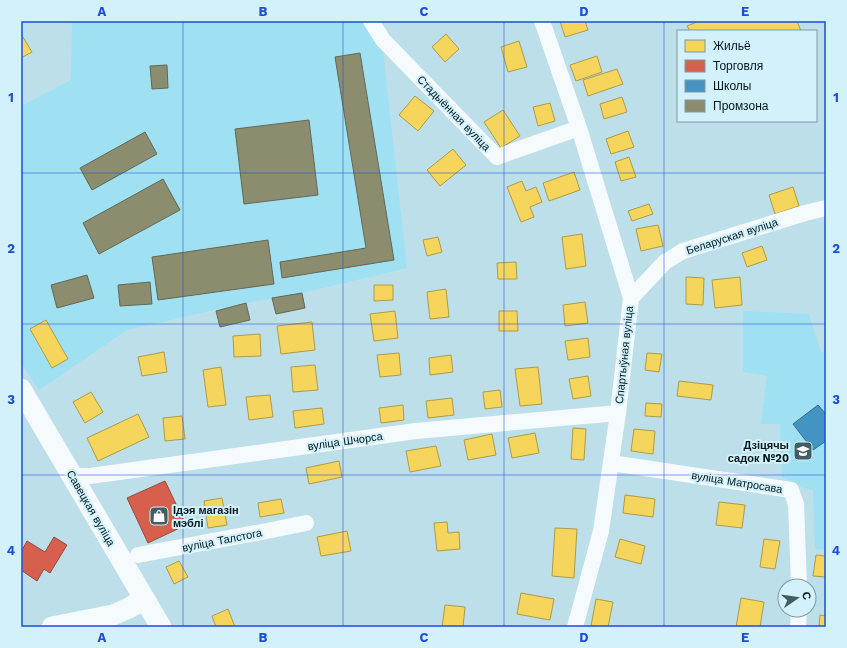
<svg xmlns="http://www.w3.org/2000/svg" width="847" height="648" font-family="'Work Sans',sans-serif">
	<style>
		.built { fill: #9fe1f3 }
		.homes { fill: #f6d55c; stroke: #ac9c49 }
		.shops { fill: #d6604d; stroke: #964a3f }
		.schools { fill: #4393c3; stroke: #2f6e91 }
		.industry { fill: #8c8c6e; stroke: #626956 }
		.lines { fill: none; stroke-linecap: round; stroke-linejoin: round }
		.minor { stroke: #f5fafc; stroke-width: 16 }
		.major { stroke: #f5fafc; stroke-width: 21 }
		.grid { fill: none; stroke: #1d4ed8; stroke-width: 1; stroke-opacity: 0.55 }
		.labels { text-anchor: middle; stroke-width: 4; stroke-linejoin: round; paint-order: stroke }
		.street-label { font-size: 11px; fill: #00171d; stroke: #d3f1fa }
		.poi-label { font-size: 11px; font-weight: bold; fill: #00171d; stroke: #d3f1fa; text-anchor: end }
		.neatline { fill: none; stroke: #1d4ed8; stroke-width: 1.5 }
		.grid-label { font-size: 13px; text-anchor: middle; font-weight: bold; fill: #1d4ed8 }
	</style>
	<rect width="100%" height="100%" fill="#bddfe9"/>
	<g class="built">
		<polygon points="72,21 365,21 383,51 407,268 302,293 246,303 127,330 39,390 21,363 21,106 71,80"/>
		<polygon points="743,311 809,314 821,352 826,352 826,550 815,549 813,490 801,487 782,477 780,424 761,424 767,376 743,372"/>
	</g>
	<g class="homes">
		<polygon points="560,21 585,21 588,30 565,37"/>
		<polygon points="699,21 797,21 801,31 690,31 687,26"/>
		<polygon points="21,34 32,52 21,58"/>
		<polygon points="446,34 459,49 445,62 432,47"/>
		<polygon points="519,41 527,67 508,72 501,47"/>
		<polygon points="597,56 602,72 576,81 570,65"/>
		<polygon points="617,69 623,84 588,96 583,80"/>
		<polygon points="415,96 434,111 418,131 399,115"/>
		<polygon points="622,97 627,112 604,119 600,104"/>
		<polygon points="550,103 555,121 538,126 533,107"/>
		<polygon points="503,110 520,136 501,148 484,122"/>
		<polygon points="628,131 634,147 611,154 606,139"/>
		<polygon points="453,149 466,165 440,186 427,170"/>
		<polygon points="629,157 636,177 621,181 615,162"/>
		<polygon points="574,172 580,190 549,201 543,183"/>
		<polygon points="522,181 526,191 536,187 542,202 530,207 534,217 521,222 507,187"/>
		<polygon points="793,187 799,206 775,214 769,195"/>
		<polygon points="649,204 653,214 632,221 628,211"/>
		<polygon points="658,225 663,246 641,251 636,229"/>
		<polygon points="582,234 586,266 566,269 562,237"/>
		<polygon points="438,237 442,252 427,256 423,240"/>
		<polygon points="762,246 767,260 747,267 742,253"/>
		<polygon points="516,262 517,279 498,279 497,263"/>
		<polygon points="686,277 704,278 703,305 686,304"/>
		<polygon points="740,277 742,305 715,308 712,280"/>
		<polygon points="374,285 393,285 393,300 374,301"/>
		<polygon points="446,289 449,317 430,319 427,292"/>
		<polygon points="585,302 588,323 565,326 563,305"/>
		<polygon points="395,311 398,338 374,341 370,314"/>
		<polygon points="499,311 517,311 518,331 499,331"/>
		<polygon points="46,320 68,359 52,368 30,329"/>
		<polygon points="312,322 315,350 281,354 277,326"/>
		<polygon points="260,334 261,356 234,357 233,336"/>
		<polygon points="588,338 590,357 568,360 565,341"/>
		<polygon points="164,352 167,372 142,376 138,357"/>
		<polygon points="399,353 401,375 380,377 377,355"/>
		<polygon points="647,353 662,354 659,372 645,370"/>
		<polygon points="451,355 453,372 430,375 429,358"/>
		<polygon points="315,365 318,390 293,392 291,367"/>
		<polygon points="221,367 226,405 208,407 203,370"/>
		<polygon points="538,367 542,404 520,406 515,369"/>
		<polygon points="588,376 591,396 573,399 569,379"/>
		<polygon points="679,381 713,385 711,400 677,396"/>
		<polygon points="500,390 502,407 485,409 483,392"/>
		<polygon points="91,392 103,412 85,423 73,402"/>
		<polygon points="270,395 273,417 249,420 246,397"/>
		<polygon points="452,398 454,415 428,418 426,401"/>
		<polygon points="646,403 662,404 661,417 645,416"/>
		<polygon points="403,405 404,420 381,423 379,408"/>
		<polygon points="322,408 324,424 295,428 293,411"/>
		<polygon points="138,414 149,437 98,461 87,438"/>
		<polygon points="182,416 185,439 165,441 163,418"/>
		<polygon points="573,428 586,429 584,460 571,459"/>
		<polygon points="634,429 655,431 653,454 631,451"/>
		<polygon points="535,433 539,453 512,458 508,438"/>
		<polygon points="492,434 496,455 468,460 464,440"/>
		<polygon points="436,446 441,466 410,472 406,451"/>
		<polygon points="339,461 342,477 309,484 306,468"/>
		<polygon points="625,495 655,499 653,517 623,513"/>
		<polygon points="222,498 227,525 208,528 204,501"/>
		<polygon points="281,499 284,513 260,517 258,503"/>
		<polygon points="719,502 745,505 742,528 716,525"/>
		<polygon points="447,522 448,533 459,532 460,549 437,551 434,523"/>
		<polygon points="555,528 577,529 574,578 552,576"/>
		<polygon points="347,531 351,551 321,556 317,537"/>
		<polygon points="620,539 645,546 641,564 615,557"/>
		<polygon points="764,539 780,541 775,569 760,567"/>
		<polygon points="816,555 826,556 826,577 813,576"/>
		<polygon points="179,561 188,577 174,584 166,567"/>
		<polygon points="521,593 554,599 550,620 517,614"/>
		<polygon points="741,598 764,602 760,627 736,627"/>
		<polygon points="596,599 613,602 608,627 591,626"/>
		<polygon points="445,605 465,607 463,627 442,627"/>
		<polygon points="228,609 235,627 216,627 212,616"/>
		<polygon points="820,615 826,616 826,627 819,627"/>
	</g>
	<g class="shops">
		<polygon points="165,481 186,525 148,543 127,498"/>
		<polygon points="54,537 67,545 50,573 44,569 37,581 21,570 21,552 27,541 45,552"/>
	</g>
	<polygon class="schools" points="818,405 826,414 826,441 813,450 793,424"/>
	<g class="industry">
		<polygon points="360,53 394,260 282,278 280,262 366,248 335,57"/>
		<polygon points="167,65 168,88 152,89 150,66"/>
		<polygon points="309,120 318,195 244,204 235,129"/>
		<polygon points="145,132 157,154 92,190 80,168"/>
		<polygon points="163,179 180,210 99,254 83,223"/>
		<polygon points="268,240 274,284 158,300 152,257"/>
		<polygon points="87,275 94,298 57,308 51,285"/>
		<polygon points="150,282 152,304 120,306 118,285"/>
		<polygon points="302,293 305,308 276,314 272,298"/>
		<polygon points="246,303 250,320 220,327 216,311"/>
	</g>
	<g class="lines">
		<g class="minor">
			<polyline points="371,21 383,40 497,157 579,128"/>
			<polyline points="542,21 579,128 631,298 618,413 601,531 575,627"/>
			<polyline points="631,298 665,262 683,251 805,213 826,208"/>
			<polyline points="611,463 791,490 796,504 799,586"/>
			<polyline points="73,476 90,476 416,431 618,413"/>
			<polyline points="138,555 272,530 306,523"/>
			<polyline points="798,627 799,610"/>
		</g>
		<g class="major">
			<polyline points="21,389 161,627"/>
			<polyline points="52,627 113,615 129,608 144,599"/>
		</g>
	</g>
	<path class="grid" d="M183,21V627M343,21V627M504,21V627M664,21V627M21,173H826M21,324H826M21,475H826"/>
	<defs>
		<g id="school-square" transform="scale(1)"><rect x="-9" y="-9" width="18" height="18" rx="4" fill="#425d64" stroke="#d3f1fa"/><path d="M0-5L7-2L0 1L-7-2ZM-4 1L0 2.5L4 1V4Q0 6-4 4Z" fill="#fff"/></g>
		<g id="shop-square" transform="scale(1)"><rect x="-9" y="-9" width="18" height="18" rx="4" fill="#425d64" stroke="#d3f1fa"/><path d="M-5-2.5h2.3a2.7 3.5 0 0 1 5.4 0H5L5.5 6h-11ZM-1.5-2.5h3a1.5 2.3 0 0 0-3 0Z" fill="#fff"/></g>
	</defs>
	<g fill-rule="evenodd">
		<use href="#school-square" x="803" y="451"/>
		<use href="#shop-square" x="159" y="516"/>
	</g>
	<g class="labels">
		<g class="street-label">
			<text transform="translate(454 113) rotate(46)" y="4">Стадыённая вуліца</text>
			<text transform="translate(732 236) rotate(-18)" y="4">Беларуская вуліца</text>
			<text transform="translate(624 355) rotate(-84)" y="4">Спартыўная вуліца</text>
			<text transform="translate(345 441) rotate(-8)" y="4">вуліца Шчорса</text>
			<text transform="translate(737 482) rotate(9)" y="4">вуліца Матросава</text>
			<text transform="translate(91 508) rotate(60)" y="4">Савецкая вуліца</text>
			<text transform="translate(222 540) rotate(-11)" y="4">вуліца Талстога</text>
		</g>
		<g class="poi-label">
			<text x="789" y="449">Дзіцячы<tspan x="789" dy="13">садок №20</tspan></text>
			<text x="173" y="514" text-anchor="start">Ідэя магазін<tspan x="173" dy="13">мэблі</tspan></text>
		</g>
	</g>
	<rect width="847" height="648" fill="none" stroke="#d3f1fa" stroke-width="44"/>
	<rect x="677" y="30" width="140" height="92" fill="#d3f1fa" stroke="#7f9aa2"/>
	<rect x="685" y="40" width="20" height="12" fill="#f6d55c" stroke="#7f9aa2"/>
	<text x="713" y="50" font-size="12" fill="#00171d">Жильё</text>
	<rect x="685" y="60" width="20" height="12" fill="#d6604d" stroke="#7f9aa2"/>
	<text x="713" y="70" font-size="12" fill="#00171d">Торговля</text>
	<rect x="685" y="80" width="20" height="12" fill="#4393c3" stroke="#7f9aa2"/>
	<text x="713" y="90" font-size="12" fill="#00171d">Школы</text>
	<rect x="685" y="100" width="20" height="12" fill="#8c8c6e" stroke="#7f9aa2"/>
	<text x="713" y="110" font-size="12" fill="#00171d">Промзона</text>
	<g transform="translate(797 598) rotate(77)"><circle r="19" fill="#d3f1fa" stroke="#7f9aa2"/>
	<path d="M0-3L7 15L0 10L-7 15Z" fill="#425d64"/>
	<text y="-6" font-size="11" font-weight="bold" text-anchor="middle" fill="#00171d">С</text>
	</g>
	<rect x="22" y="22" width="803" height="604" class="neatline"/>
	<g class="grid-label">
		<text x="102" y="16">A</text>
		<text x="263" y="16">B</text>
		<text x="424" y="16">C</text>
		<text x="584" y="16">D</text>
		<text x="745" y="16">E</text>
		<text x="11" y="102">1</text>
		<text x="836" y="102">1</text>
		<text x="11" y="253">2</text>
		<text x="836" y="253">2</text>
		<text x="11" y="404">3</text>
		<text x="836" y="404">3</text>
		<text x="11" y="555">4</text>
		<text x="836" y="555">4</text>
		<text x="102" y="642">A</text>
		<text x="263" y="642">B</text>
		<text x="424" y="642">C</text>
		<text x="584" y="642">D</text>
		<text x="745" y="642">E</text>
	</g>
</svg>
